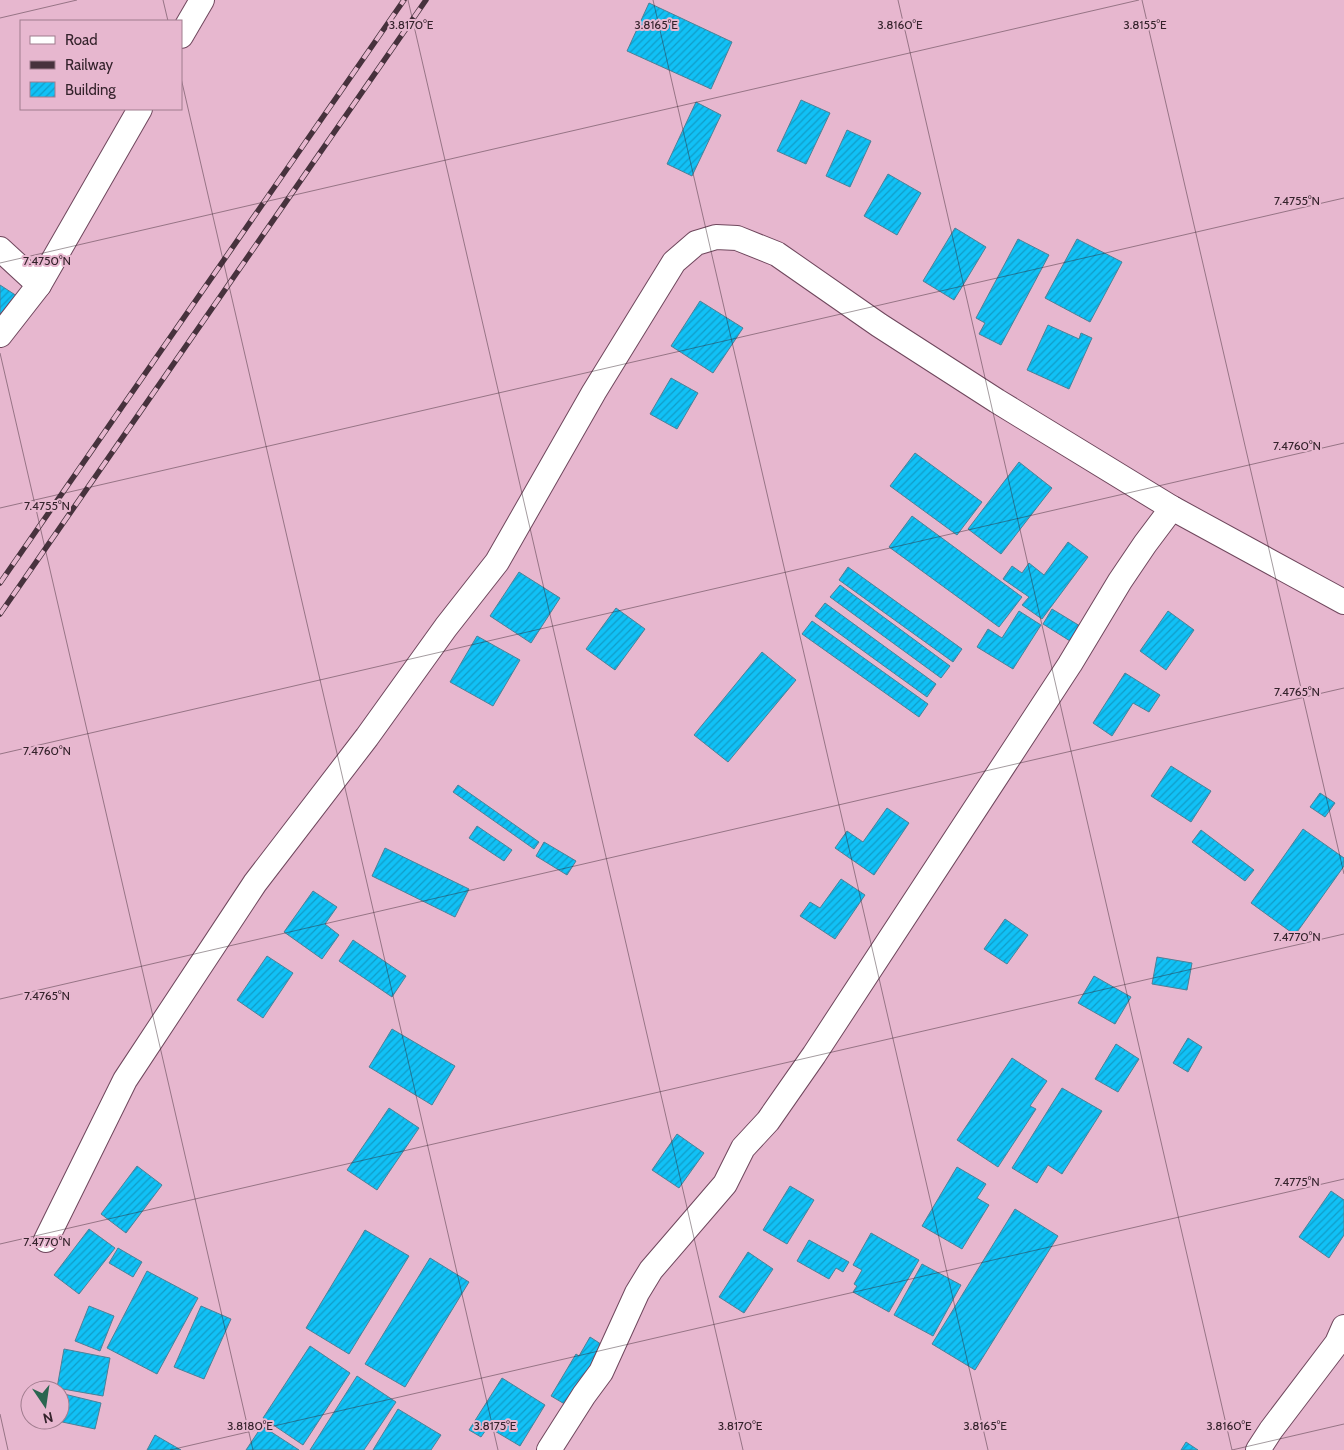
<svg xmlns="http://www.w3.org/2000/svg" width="1344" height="1450" font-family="Cabin,sans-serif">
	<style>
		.building { fill: url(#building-hatch); stroke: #4e8096 }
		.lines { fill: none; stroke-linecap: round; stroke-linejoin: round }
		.minor-casing { stroke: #6f475d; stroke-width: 26 }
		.minor { stroke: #fff; stroke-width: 24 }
		.rail-casing { stroke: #47323d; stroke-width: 5.5 }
		.rail { stroke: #e7b7cf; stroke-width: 4; stroke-dasharray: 11; stroke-linecap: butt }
		.ticks { fill: none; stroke: #35232c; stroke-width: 1; stroke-opacity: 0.45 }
		.ticks-label { font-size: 12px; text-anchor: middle; fill: #35232c; stroke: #e7b7cf; stroke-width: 4; stroke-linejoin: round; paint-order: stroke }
	</style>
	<defs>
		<pattern id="building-hatch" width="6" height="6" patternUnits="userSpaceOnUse" patternTransform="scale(1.25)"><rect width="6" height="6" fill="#11c1f6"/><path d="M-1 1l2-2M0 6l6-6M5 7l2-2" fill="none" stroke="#119cc7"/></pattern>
	</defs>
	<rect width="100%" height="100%" fill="#e7b7cf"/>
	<g class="building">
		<polygon points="649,3 732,42 711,89 627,51"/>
		<polygon points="801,100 830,113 806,164 777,151"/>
		<polygon points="696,102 721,115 692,176 667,164"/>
		<polygon points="847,130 871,141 850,187 826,176"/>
		<polygon points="888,174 921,193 897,235 864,216"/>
		<polygon points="955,228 986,247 954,300 923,281"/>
		<polygon points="1018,239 1049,255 1001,345 979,334 985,323 976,318"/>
		<polygon points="1077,239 1122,262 1090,322 1045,298"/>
		<polygon points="0,285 17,296 0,321"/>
		<polygon points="700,301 743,328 713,373 671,346"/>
		<polygon points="1048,325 1079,339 1081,333 1092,338 1069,389 1027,370"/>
		<polygon points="671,378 698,393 677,429 650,414"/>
		<polygon points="915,453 982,502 957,535 890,486"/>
		<polygon points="1019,462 1052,488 1001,554 968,529"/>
		<polygon points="912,516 1022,597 999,627 889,547"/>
		<polygon points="1068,542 1088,557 1042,619 1022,605 1029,597 1003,579 1012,566 1022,573 1029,563 1044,575"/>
		<polygon points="848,567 962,649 953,662 839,580"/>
		<polygon points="519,572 560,598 531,643 490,616"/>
		<polygon points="840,585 950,666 941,678 830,597"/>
		<polygon points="825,603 936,684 927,697 815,616"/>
		<polygon points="616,608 645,629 615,670 586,649"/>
		<polygon points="1052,609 1080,626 1070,641 1043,624"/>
		<polygon points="1019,611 1041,625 1013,669 977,647 988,629 1002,638"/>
		<polygon points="1168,611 1194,630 1166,670 1140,651"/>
		<polygon points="812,621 928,704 919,717 802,634"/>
		<polygon points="477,636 520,660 493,706 450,682"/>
		<polygon points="762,652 796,680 728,762 694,735"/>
		<polygon points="1125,673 1160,695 1149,712 1133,703 1112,736 1093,723"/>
		<polygon points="1171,766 1211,791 1191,822 1151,796"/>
		<polygon points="458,785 539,842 534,849 453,792"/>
		<polygon points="1320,793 1335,803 1325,817 1310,807"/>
		<polygon points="887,808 909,823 874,875 835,848 847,831 863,842"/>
		<polygon points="477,826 512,850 504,861 469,838"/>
		<polygon points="1303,829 1344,858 1344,866 1295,935 1251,903"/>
		<polygon points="1201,830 1254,870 1245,881 1192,842"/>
		<polygon points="544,842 576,861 567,875 536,856"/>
		<polygon points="385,848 469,889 455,917 372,876"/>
		<polygon points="841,879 865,895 835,939 800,916 810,902 820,908"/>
		<polygon points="313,891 337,907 325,924 339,935 322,959 284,932"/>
		<polygon points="1005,919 1028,935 1007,964 984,949"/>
		<polygon points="353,940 406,976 392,997 339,961"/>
		<polygon points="267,956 293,973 263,1018 237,1000"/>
		<polygon points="1157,957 1192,963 1187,990 1152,984"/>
		<polygon points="1094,976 1131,997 1115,1024 1078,1003"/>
		<polygon points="392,1029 455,1066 432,1105 369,1067"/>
		<polygon points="1188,1038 1202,1047 1188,1072 1173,1063"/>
		<polygon points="1116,1044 1139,1059 1118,1092 1095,1079"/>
		<polygon points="1012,1058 1047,1081 1030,1106 1036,1109 998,1167 957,1140"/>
		<polygon points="1062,1088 1102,1111 1062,1174 1048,1165 1037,1183 1012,1168"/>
		<polygon points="389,1108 419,1128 377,1190 347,1170"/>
		<polygon points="677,1134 704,1153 679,1188 652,1170"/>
		<polygon points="137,1166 162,1185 126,1233 101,1214"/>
		<polygon points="957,1167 986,1184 977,1198 989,1205 962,1249 922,1226"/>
		<polygon points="790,1186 814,1200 787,1244 763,1230"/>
		<polygon points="1331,1191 1344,1200 1344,1235 1329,1258 1299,1237"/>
		<polygon points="1015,1209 1058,1236 975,1370 932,1344"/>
		<polygon points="89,1229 115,1248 79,1294 54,1275"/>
		<polygon points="365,1230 409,1256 349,1354 306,1328"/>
		<polygon points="871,1233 919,1260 889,1312 853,1292 857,1286 854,1284 862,1270 853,1265"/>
		<polygon points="809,1240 849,1262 843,1272 836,1268 829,1279 797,1261"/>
		<polygon points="118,1248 142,1262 133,1277 109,1263"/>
		<polygon points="748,1252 773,1269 744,1313 719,1297"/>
		<polygon points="430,1258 469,1282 405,1387 365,1364"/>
		<polygon points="922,1264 961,1285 933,1336 894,1315"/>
		<polygon points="147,1271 198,1298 157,1374 107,1348"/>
		<polygon points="89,1306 114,1316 100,1351 75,1341"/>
		<polygon points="201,1306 231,1319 204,1379 174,1367"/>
		<polygon points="590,1337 604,1346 568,1406 551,1396 576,1354 579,1356"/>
		<polygon points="310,1346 350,1373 303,1445 263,1418"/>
		<polygon points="64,1349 110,1358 103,1396 57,1388"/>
		<polygon points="357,1376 396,1402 364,1450 310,1450"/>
		<polygon points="502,1378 545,1405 520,1446 488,1427 481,1437 469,1430"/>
		<polygon points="60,1393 101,1403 95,1429 53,1420 60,1420"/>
		<polygon points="398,1409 441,1435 431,1450 373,1450"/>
		<polygon points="262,1426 299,1450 246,1450"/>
		<polygon points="155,1435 181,1450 147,1450"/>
		<polygon points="1186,1442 1198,1450 1181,1450"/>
	</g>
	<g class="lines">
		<g class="minor-casing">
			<g id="minor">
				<polyline points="181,36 202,0"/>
				<polyline points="0,249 39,285"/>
				<polyline points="0,335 39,285 140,109"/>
				<polyline points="46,1240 125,1080 255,883 367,737 446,627 497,562 594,392 674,262 696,243 716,237 737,238 777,254 879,325 997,401 1172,508 1344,602"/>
				<polyline points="549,1450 584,1395 601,1372 637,1293 651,1270 725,1184 743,1148 768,1121 814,1055 1070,664 1120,581 1145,544 1172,508"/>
				<polyline points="1258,1450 1271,1430 1337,1343 1344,1327"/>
			</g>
		</g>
		<use href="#minor" class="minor"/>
		<g class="rail-casing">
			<g id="rail">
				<polyline points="0,583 404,0"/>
				<polyline points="0,614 426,0"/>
			</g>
		</g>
		<use href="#rail" class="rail"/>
	</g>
	<path class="ticks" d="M163,0L168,21M408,0L743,1450M653,0L988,1450M898,0L1232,1450M1142,0L1344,874M0,18L77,0M181,78L498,1450M0,263L1139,0M0,353L253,1450M0,508L1344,198M0,754L1344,443M0,999L1344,688M0,1244L1344,934M0,1414L8,1450M170,1450L1344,1179M1232,1450L1344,1424"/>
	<g class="ticks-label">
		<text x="411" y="29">3.8170°E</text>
		<text x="656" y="29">3.8165°E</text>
		<text x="900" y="29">3.8160°E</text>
		<text x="1145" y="29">3.8155°E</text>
		<text x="1297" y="205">7.4755°N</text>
		<text x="47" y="265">7.4750°N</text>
		<text x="1297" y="450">7.4760°N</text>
		<text x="47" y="510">7.4755°N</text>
		<text x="1297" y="696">7.4765°N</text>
		<text x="47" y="755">7.4760°N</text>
		<text x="1297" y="941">7.4770°N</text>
		<text x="47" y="1000">7.4765°N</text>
		<text x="1297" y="1186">7.4775°N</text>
		<text x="47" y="1246">7.4770°N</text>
		<text x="250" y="1430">3.8180°E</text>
		<text x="495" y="1430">3.8175°E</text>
		<text x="740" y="1430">3.8170°E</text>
		<text x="985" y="1430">3.8165°E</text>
		<text x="1229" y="1430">3.8160°E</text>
	</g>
	<rect x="20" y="20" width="162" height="90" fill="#e7b7cf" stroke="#a07c8e"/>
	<rect x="30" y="36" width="25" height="8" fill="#ffffff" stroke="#a07c8e"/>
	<text x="65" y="45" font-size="15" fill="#35232c">Road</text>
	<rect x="30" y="61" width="25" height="8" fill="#47323d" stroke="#a07c8e"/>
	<text x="65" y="70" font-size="15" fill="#35232c">Railway</text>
	<rect x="30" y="82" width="25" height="15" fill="url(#building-hatch)" stroke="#a07c8e"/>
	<text x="65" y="95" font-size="15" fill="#35232c">Building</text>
	<g transform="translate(45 1405) rotate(167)"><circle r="24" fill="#e7b7cf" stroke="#a07c8e"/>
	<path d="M0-4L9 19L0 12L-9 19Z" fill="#2a6650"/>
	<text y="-8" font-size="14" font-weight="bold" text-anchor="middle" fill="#35232c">N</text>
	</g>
</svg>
